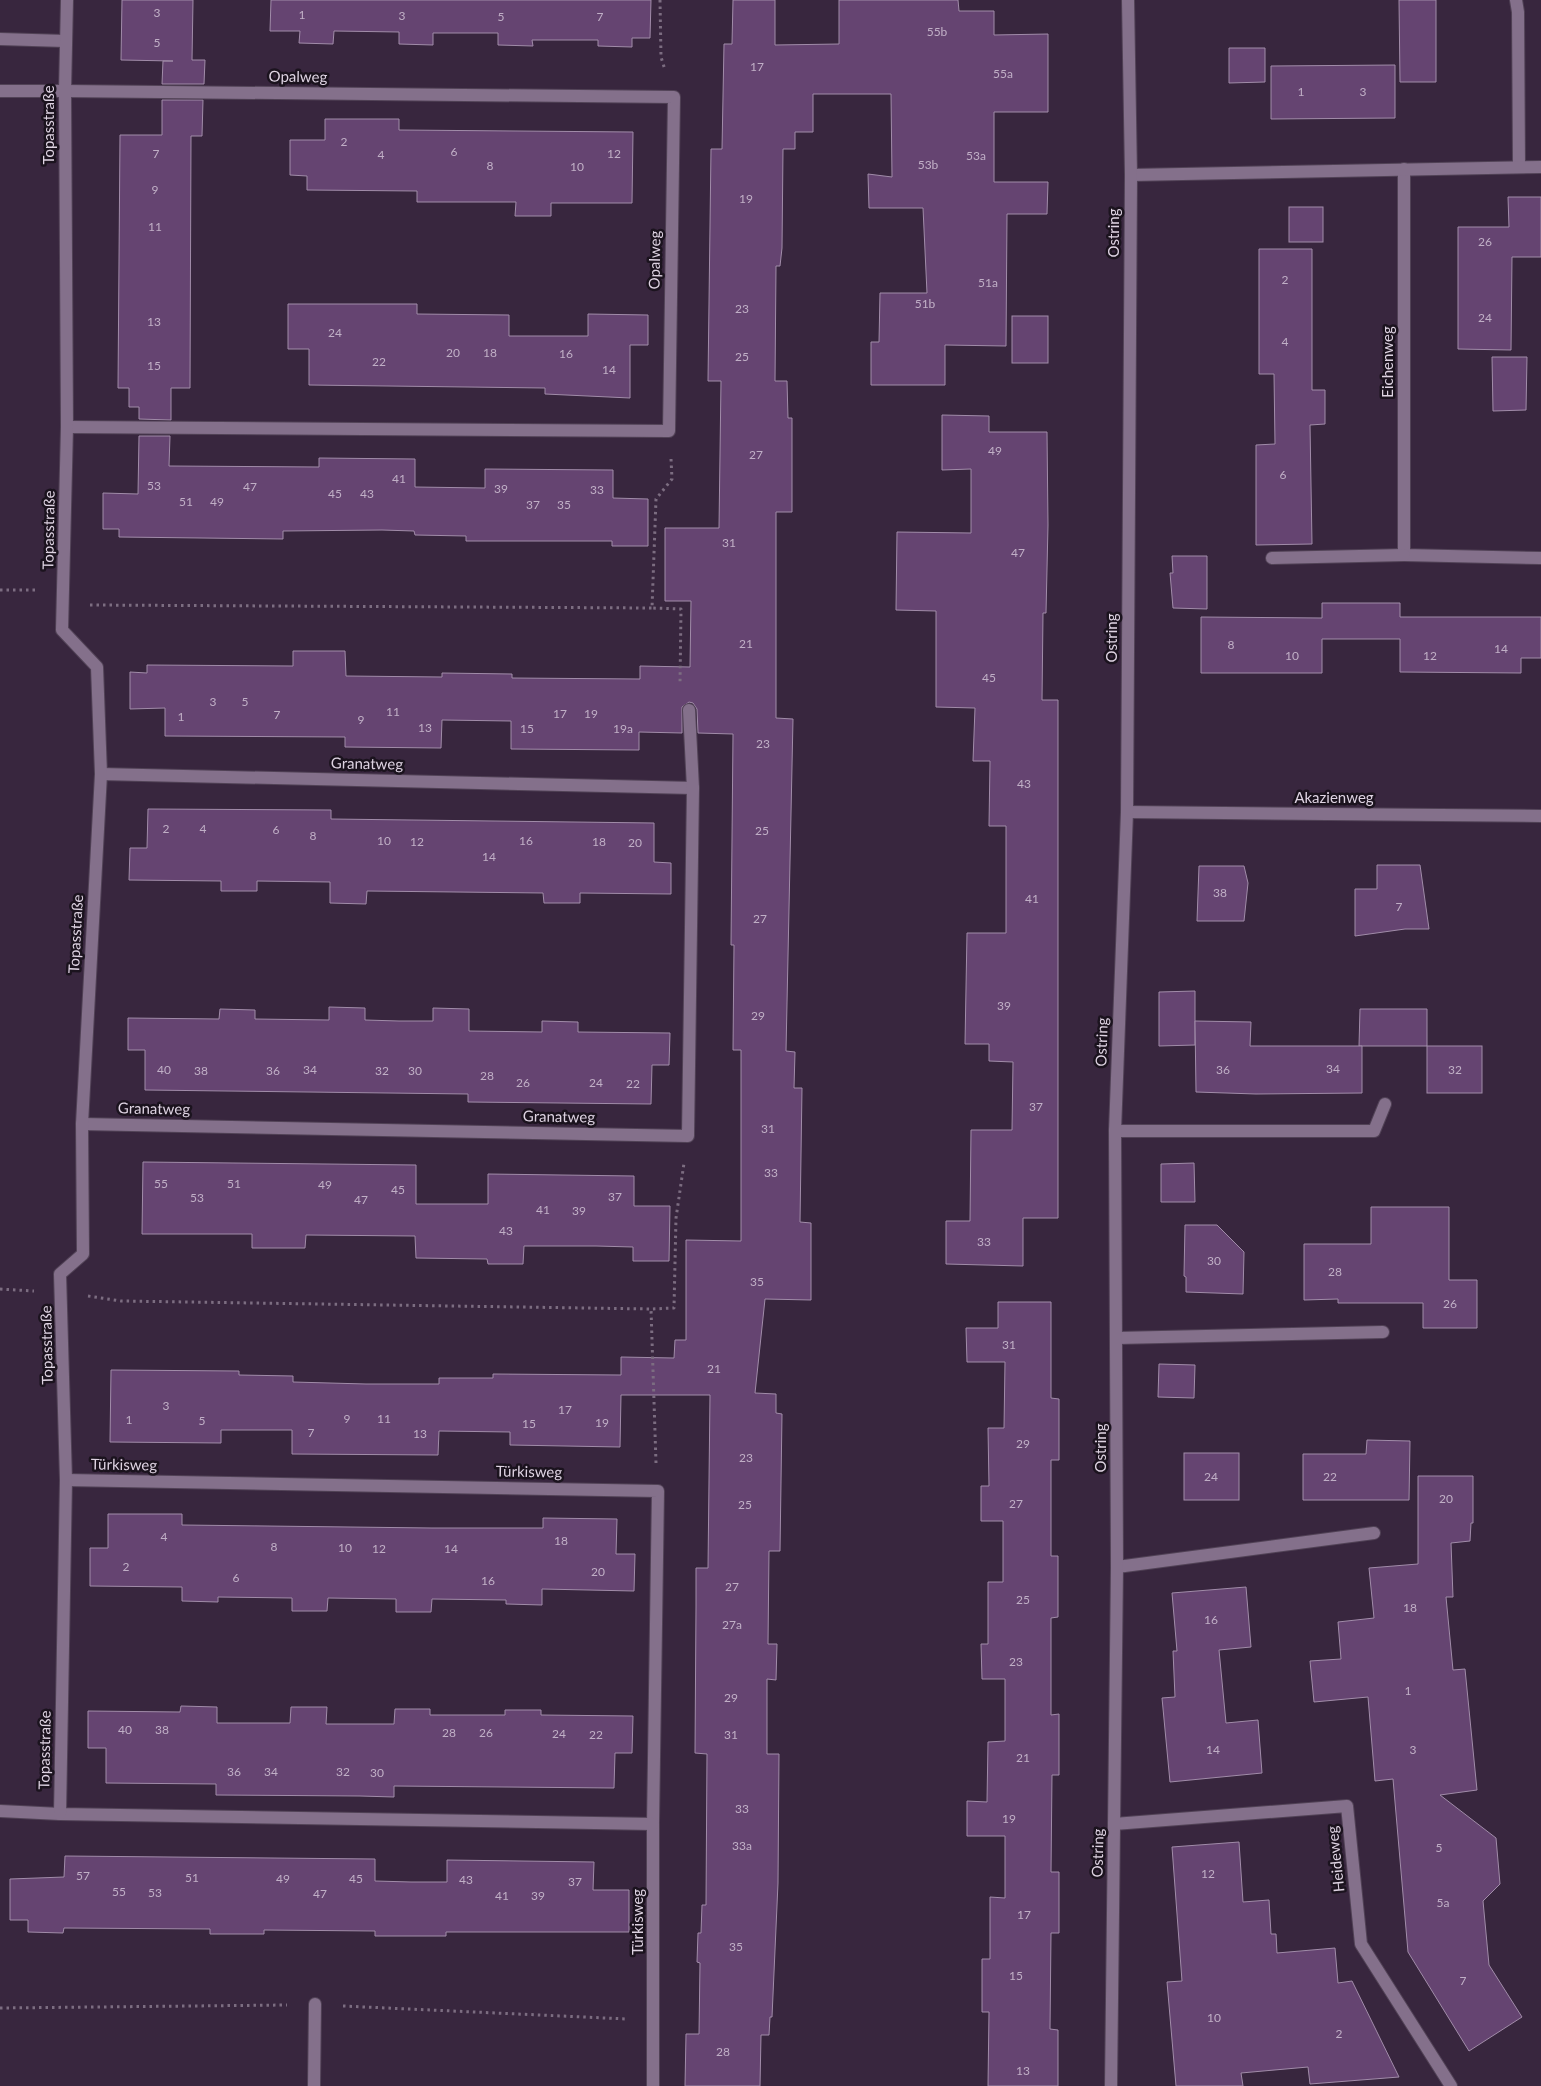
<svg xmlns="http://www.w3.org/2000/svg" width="1541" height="2086" font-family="Lato,sans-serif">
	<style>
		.building { fill: #654471; stroke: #a18ca9 }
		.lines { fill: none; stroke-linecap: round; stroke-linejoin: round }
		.lane-casing { stroke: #514256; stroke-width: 14 }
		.street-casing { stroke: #514256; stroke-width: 14 }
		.path { stroke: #7c6d81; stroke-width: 3; stroke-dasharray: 2.5 4; stroke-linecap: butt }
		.lane { stroke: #84708b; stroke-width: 12 }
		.street { stroke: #84708b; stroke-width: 12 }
		.labels { text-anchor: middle; stroke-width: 5; stroke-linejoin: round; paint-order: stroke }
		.number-label { font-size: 12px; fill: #c0afc6 }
		.street-label { font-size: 15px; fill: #ded3e2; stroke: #1b131e }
	</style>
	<rect width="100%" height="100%" fill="#38263e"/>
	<g class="building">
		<polygon points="122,0 193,0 192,60 205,60 204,84 162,84 163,61 173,61 121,60"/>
		<polygon points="271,0 651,0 650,38 632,38 632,47 598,46 598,40 532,40 533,46 498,45 498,33 433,33 433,45 399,44 399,32 334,31 333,44 299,43 300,31 270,31"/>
		<polygon points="733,0 775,0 775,45 839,44 839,0 958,0 959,11 994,11 994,35 1048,34 1048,112 994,112 994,182 1048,182 1047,214 1007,214 1006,346 945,345 945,385 871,385 871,342 879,342 880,293 927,293 923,208 869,208 868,174 892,177 891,94 813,94 813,132 795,132 795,149 783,149 782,248 780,266 776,266 775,381 787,381 788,418 792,418 792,512 776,512 776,718 793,719 786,1051 795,1052 794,1088 802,1088 800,1222 811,1223 811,1300 765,1299 755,1393 776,1394 776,1413 782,1414 780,1551 769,1551 768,1644 777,1644 776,1680 767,1679 767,1754 779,1754 778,1883 772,2017 770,2017 769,2035 761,2035 760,2086 685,2086 686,2034 699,2034 700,1963 697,1962 698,1933 701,1933 702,1905 706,1905 707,1754 695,1753 696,1606 696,1568 708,1568 710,1395 621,1395 620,1447 510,1445 510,1432 439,1431 438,1455 292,1454 292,1430 221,1430 221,1443 110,1442 111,1370 239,1371 239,1375 293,1376 293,1382 366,1384 439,1384 439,1378 493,1378 493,1374 621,1375 621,1357 674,1358 675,1340 686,1340 686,1240 741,1241 741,1050 733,1050 734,945 731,945 733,734 698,733 697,709 693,703 689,702 682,707 682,733 639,732 639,750 511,749 511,721 442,720 441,748 345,747 345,737 165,736 165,708 130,709 130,672 147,673 147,665 293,666 293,651 345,651 346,676 442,677 442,673 512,674 512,678 640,679 640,666 690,667 691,601 665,601 665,528 719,528 721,381 708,381 711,149 722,149 724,44 732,44"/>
		<polygon points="1399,0 1436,0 1436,82 1400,82"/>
		<polygon points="1229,48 1265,48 1265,82 1229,83"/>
		<polygon points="1395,65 1395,118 1271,119 1271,66"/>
		<polygon points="162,100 203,100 202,136 191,136 190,388 171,388 171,420 139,419 139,407 129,407 129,388 118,388 120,135 162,135"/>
		<polygon points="325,119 399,119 399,130 633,132 632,203 551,203 551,216 515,216 516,202 417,202 417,191 307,190 307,176 290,175 290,140 325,140"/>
		<polygon points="1508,197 1541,197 1541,257 1512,257 1511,350 1458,349 1458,227 1509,227"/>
		<rect x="1289" y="207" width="34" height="35"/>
		<polygon points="1259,249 1312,249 1312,390 1325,390 1325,424 1310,425 1312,544 1256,545 1256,445 1275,444 1274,374 1259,374"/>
		<polygon points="288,304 417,304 417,314 509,315 509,336 588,336 588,314 648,315 648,345 630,345 630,398 545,394 545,388 309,385 309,349 288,349"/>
		<rect x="1012" y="316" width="36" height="47"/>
		<polygon points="1492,357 1527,357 1526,410 1493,411"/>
		<polygon points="942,415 989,416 989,432 1047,432 1048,525 1046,613 1043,613 1042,700 1058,700 1058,1218 1023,1218 1023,1266 946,1264 946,1221 970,1221 971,1130 1012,1130 1013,1062 989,1061 989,1044 965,1044 967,933 1006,933 1006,826 989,826 990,761 973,761 975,708 936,707 936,611 896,610 897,532 971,533 971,469 942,470"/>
		<polygon points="139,436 170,436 169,466 319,467 319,458 415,459 415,487 485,488 485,469 613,470 613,498 648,499 648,546 612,546 612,541 466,541 466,536 415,535 414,531 382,530 283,531 283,539 119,537 119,529 103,529 103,493 138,494"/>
		<polygon points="1172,556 1207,556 1207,609 1173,608 1170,573 1173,573"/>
		<polygon points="1322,603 1400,603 1400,617 1541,617 1541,658 1521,658 1521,673 1400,672 1400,639 1322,639 1322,673 1201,673 1201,617 1322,618"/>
		<polygon points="148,809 331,810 331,819 654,823 654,862 671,863 671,894 580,893 580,903 544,903 543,893 367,891 366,904 330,903 330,882 257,881 257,891 221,891 221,881 129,880 130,848 147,848"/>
		<polygon points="1377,865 1420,865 1429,929 1405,929 1355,936 1355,889 1377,889"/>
		<polygon points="1199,866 1244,866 1248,883 1244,921 1197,921"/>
		<polygon points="1195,991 1195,1045 1159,1046 1159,992"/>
		<polygon points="329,1007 365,1008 365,1020 399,1021 433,1021 433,1008 469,1009 469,1031 542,1032 542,1021 578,1022 578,1032 670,1033 669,1065 652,1065 651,1104 468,1102 468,1094 145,1090 145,1050 128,1050 128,1018 219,1019 220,1009 255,1010 255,1019 329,1020"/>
		<polygon points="1360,1009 1427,1009 1427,1046 1359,1046"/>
		<polygon points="1195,1021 1251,1022 1250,1046 1362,1046 1362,1093 1256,1094 1196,1092"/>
		<rect x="1427" y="1046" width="55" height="47"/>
		<polygon points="143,1162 416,1165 416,1204 488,1204 488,1174 634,1176 634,1206 670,1206 669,1261 633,1261 633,1247 596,1246 524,1246 523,1264 488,1264 487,1259 416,1258 415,1236 306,1235 305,1248 252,1248 252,1234 142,1234"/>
		<polygon points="1194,1163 1195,1202 1161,1202 1161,1164"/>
		<polygon points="1371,1207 1449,1207 1449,1280 1477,1280 1477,1328 1423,1328 1423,1303 1338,1303 1338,1299 1304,1300 1304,1244 1371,1244"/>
		<polygon points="1185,1225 1217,1225 1244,1252 1243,1294 1186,1292 1186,1277 1184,1276"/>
		<polygon points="998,1302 1051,1302 1051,1398 1059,1399 1059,1460 1051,1460 1051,1556 1058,1556 1058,1617 1051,1618 1051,1715 1059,1714 1059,1775 1052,1775 1051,1872 1059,1872 1059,1933 1051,1933 1050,2029 1058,2030 1058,2086 988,2086 989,2012 982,2012 982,1959 990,1959 990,1897 1005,1898 1005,1836 967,1836 967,1801 987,1802 988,1742 1005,1741 1005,1679 982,1679 981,1644 988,1644 988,1582 1003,1582 1003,1521 981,1521 981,1486 989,1486 988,1428 1004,1428 1005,1362 967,1362 966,1328 998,1328"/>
		<polygon points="1159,1364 1195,1365 1194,1398 1158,1397"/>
		<polygon points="1367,1440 1410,1441 1409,1500 1303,1500 1303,1454 1366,1454"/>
		<rect x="1184" y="1453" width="55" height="47"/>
		<polygon points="1418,1476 1473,1476 1473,1523 1471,1523 1470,1541 1451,1543 1453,1597 1446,1597 1453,1670 1465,1669 1477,1790 1440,1795 1496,1838 1500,1884 1483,1901 1489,1965 1522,2017 1469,2051 1408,1952 1393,1779 1375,1781 1368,1697 1314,1702 1310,1661 1341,1659 1338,1622 1374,1618 1369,1568 1418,1564"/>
		<polygon points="108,1514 182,1514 182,1525 432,1528 543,1528 543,1518 617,1519 616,1554 635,1554 634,1591 542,1589 542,1605 506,1604 506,1600 432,1599 431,1612 396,1612 396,1599 328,1598 327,1611 292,1611 292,1598 218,1597 218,1602 182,1601 182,1587 90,1586 90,1548 108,1548"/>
		<polygon points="1246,1587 1251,1647 1219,1650 1226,1723 1258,1720 1262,1773 1170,1782 1162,1698 1175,1697 1173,1651 1177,1651 1172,1593"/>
		<polygon points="181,1706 217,1707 217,1723 290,1723 291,1707 327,1707 326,1724 394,1724 395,1709 430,1709 430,1715 505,1715 505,1710 541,1710 541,1715 633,1716 632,1753 615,1753 614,1788 394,1786 394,1797 360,1796 216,1795 216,1784 106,1783 106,1748 88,1748 88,1711 180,1712"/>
		<polygon points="1239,1842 1243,1902 1269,1900 1271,1934 1276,1934 1277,1953 1335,1948 1338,1983 1352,1981 1399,2077 1310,2084 1308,2067 1241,2073 1243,2086 1176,2086 1167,1982 1182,1981 1172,1847"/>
		<polygon points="65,1856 375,1859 375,1881 411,1882 447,1882 447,1860 594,1862 593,1890 629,1890 629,1932 446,1932 446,1936 375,1936 375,1931 264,1930 264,1934 210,1934 210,1929 64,1928 63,1933 28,1932 28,1920 10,1920 10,1879 64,1877"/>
	</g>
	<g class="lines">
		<g class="lane-casing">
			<g id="lane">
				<polyline points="0,91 65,91"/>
				<polyline points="1115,1131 1374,1131 1385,1104"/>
				<polyline points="1117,1338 1383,1332"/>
				<polyline points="1117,1567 1374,1533"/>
				<polyline points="314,2086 315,2004"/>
			</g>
		</g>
		<g class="street-casing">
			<g id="street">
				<polyline points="1516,0 1518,12 1519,167"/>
				<polyline points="0,39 65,41"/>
				<polyline points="65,91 674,97 669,431 67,427"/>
				<polyline points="1404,169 1404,555 1541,558"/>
				<polyline points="1131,175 1541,167"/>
				<polyline points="1272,558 1404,555"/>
				<polyline points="101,774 693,788"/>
				<polyline points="1127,812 1541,816"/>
				<polyline points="82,1124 688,1136 693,788 689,710"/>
				<polyline points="66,1480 658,1491 653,1824 653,2086"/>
				<polyline points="0,1811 60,1814 653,1824"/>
				<polyline points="60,1814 66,1480 60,1274 83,1254 82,1124 101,774 97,667 62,630 67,427 65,91 67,0"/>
				<polyline points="1114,1824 1347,1806 1361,1944 1451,2086"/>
				<polyline points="1111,2086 1117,1567 1115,1131 1127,812 1131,175 1128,0"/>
			</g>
		</g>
		<g class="path">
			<polyline points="660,0 661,57 665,70"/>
			<polyline points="671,459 672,479 656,499 652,608 681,609 680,684"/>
			<polyline points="0,590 37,590"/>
			<polyline points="90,605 652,608"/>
			<polyline points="0,1289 34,1291"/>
			<polyline points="88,1296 121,1301 651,1309"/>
			<polyline points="656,1463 651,1309 674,1308 676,1218 684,1163"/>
			<polyline points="343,2006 627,2019"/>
			<polyline points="0,2008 287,2005"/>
		</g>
		<use href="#lane" class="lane"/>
		<use href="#street" class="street"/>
	</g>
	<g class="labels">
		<g class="number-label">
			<text x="157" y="17">3</text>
			<text x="302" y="19">1</text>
			<text x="402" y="20">3</text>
			<text x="501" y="21">5</text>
			<text x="600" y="21">7</text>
			<text x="937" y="36">55b</text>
			<text x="157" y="47">5</text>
			<text x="757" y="71">17</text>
			<text x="1003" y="78">55a</text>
			<text x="1301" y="96">1</text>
			<text x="1363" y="96">3</text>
			<text x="344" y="146">2</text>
			<text x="454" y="156">6</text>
			<text x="156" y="158">7</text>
			<text x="614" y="158">12</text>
			<text x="381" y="159">4</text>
			<text x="976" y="160">53a</text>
			<text x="928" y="169">53b</text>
			<text x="490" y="170">8</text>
			<text x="577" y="171">10</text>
			<text x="155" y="194">9</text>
			<text x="746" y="203">19</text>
			<text x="155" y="231">11</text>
			<text x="1485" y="246">26</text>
			<text x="1285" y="284">2</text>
			<text x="988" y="287">51a</text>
			<text x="925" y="308">51b</text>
			<text x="742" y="313">23</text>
			<text x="1485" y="322">24</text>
			<text x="154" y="326">13</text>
			<text x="335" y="337">24</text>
			<text x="1285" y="346">4</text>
			<text x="453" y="357">20</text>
			<text x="490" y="357">18</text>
			<text x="566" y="358">16</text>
			<text x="742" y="361">25</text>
			<text x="379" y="366">22</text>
			<text x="154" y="370">15</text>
			<text x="609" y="374">14</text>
			<text x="995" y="455">49</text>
			<text x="756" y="459">27</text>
			<text x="1283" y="479">6</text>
			<text x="399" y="483">41</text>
			<text x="154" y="490">53</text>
			<text x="250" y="491">47</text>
			<text x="501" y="493">39</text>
			<text x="597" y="494">33</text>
			<text x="335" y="498">45</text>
			<text x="367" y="498">43</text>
			<text x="186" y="506">51</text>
			<text x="217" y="506">49</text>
			<text x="533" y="509">37</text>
			<text x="564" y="509">35</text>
			<text x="729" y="547">31</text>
			<text x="1018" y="557">47</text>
			<text x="746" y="648">21</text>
			<text x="1231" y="649">8</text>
			<text x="1501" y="653">14</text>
			<text x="1292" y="660">10</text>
			<text x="1430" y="660">12</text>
			<text x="989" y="682">45</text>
			<text x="213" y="706">3</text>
			<text x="245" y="706">5</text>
			<text x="393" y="716">11</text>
			<text x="560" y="718">17</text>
			<text x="591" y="718">19</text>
			<text x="277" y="719">7</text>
			<text x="181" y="721">1</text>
			<text x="361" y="724">9</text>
			<text x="425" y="732">13</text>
			<text x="527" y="733">15</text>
			<text x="623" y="733">19a</text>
			<text x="763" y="748">23</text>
			<text x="1024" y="788">43</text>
			<text x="166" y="833">2</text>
			<text x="203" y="833">4</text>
			<text x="276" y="834">6</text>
			<text x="762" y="835">25</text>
			<text x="313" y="840">8</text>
			<text x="384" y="845">10</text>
			<text x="526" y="845">16</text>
			<text x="417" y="846">12</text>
			<text x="599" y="846">18</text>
			<text x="635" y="847">20</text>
			<text x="489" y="861">14</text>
			<text x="1220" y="897">38</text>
			<text x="1032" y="903">41</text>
			<text x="1399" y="911">7</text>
			<text x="760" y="923">27</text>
			<text x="1004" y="1010">39</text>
			<text x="758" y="1020">29</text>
			<text x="1333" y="1073">34</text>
			<text x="164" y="1074">40</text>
			<text x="310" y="1074">34</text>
			<text x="1223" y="1074">36</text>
			<text x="1455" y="1074">32</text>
			<text x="201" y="1075">38</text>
			<text x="273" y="1075">36</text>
			<text x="382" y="1075">32</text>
			<text x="415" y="1075">30</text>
			<text x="487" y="1080">28</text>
			<text x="523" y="1087">26</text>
			<text x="596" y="1087">24</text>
			<text x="633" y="1088">22</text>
			<text x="1036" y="1111">37</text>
			<text x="768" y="1133">31</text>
			<text x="771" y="1177">33</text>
			<text x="161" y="1188">55</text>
			<text x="234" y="1188">51</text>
			<text x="325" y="1189">49</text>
			<text x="398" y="1194">45</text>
			<text x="615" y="1201">37</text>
			<text x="197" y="1202">53</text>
			<text x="361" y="1204">47</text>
			<text x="543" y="1214">41</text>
			<text x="579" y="1215">39</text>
			<text x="506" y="1235">43</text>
			<text x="984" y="1246">33</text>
			<text x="1214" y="1265">30</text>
			<text x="1335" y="1276">28</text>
			<text x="757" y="1286">35</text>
			<text x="1450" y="1308">26</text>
			<text x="1009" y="1349">31</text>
			<text x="714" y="1373">21</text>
			<text x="166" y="1410">3</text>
			<text x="565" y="1414">17</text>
			<text x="347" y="1423">9</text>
			<text x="384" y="1423">11</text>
			<text x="129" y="1424">1</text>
			<text x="202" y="1425">5</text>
			<text x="602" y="1427">19</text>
			<text x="529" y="1428">15</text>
			<text x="311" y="1437">7</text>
			<text x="420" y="1438">13</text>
			<text x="1023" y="1448">29</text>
			<text x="746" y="1462">23</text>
			<text x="1211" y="1481">24</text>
			<text x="1330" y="1481">22</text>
			<text x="1446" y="1503">20</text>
			<text x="1016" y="1508">27</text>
			<text x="745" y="1509">25</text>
			<text x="164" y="1541">4</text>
			<text x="561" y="1545">18</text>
			<text x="274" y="1551">8</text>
			<text x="345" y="1552">10</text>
			<text x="379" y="1553">12</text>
			<text x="451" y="1553">14</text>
			<text x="126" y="1571">2</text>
			<text x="598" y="1576">20</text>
			<text x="236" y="1582">6</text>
			<text x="488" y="1585">16</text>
			<text x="732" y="1591">27</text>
			<text x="1023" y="1604">25</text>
			<text x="1410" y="1612">18</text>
			<text x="1211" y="1624">16</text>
			<text x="732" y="1629">27a</text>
			<text x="1016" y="1666">23</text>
			<text x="1408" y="1695">1</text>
			<text x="731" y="1702">29</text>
			<text x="125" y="1734">40</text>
			<text x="162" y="1734">38</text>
			<text x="449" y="1737">28</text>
			<text x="486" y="1737">26</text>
			<text x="559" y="1738">24</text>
			<text x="596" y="1739">22</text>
			<text x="731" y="1739">31</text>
			<text x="1213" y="1754">14</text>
			<text x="1413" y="1754">3</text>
			<text x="1023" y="1762">21</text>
			<text x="234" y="1776">36</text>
			<text x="271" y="1776">34</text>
			<text x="343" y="1776">32</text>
			<text x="377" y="1777">30</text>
			<text x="742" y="1813">33</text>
			<text x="1009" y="1823">19</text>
			<text x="742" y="1850">33a</text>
			<text x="1439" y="1852">5</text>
			<text x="1208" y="1878">12</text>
			<text x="83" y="1880">57</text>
			<text x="192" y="1882">51</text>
			<text x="283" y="1883">49</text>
			<text x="356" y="1883">45</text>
			<text x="466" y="1884">43</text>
			<text x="575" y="1886">37</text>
			<text x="119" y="1896">55</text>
			<text x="155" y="1897">53</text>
			<text x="320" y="1898">47</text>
			<text x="502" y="1900">41</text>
			<text x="538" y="1900">39</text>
			<text x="1443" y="1907">5a</text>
			<text x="1024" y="1919">17</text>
			<text x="736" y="1951">35</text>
			<text x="1016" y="1980">15</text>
			<text x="1463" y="1985">7</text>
			<text x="1214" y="2022">10</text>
			<text x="1339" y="2038">2</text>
			<text x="723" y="2056">28</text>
			<text x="1023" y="2075">13</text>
		</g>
		<g class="street-label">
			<text transform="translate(298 77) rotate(1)" y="5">Opalweg</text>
			<text transform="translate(49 125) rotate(-90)" y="5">Topasstraße</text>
			<text transform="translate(1114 233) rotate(-90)" y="5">Ostring</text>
			<text transform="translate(655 260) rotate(-89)" y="5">Opalweg</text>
			<text transform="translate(1388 362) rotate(-90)" y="5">Eichenweg</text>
			<text transform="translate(49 530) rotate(-89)" y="5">Topasstraße</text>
			<text transform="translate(1112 638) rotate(-90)" y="5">Ostring</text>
			<text transform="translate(367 764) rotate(1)" y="5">Granatweg</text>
			<text x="1334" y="803">Akazienweg</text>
			<text transform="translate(76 934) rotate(-87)" y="5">Topasstraße</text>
			<text transform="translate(1102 1042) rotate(-88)" y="5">Ostring</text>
			<text transform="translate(154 1109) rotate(1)" y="5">Granatweg</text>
			<text transform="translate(559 1117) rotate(1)" y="5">Granatweg</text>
			<text transform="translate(47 1345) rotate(-91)" y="5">Topasstraße</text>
			<text transform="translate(1101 1448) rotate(-90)" y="5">Ostring</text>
			<text transform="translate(124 1465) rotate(1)" y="5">Türkisweg</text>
			<text transform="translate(529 1472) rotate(1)" y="5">Türkisweg</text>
			<text transform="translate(45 1750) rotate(-89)" y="5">Topasstraße</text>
			<text transform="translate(1098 1853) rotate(-89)" y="5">Ostring</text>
			<text transform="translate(1336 1859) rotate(-96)" y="5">Heideweg</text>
			<text transform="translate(638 1922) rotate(-90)" y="5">Türkisweg</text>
		</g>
	</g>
</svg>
